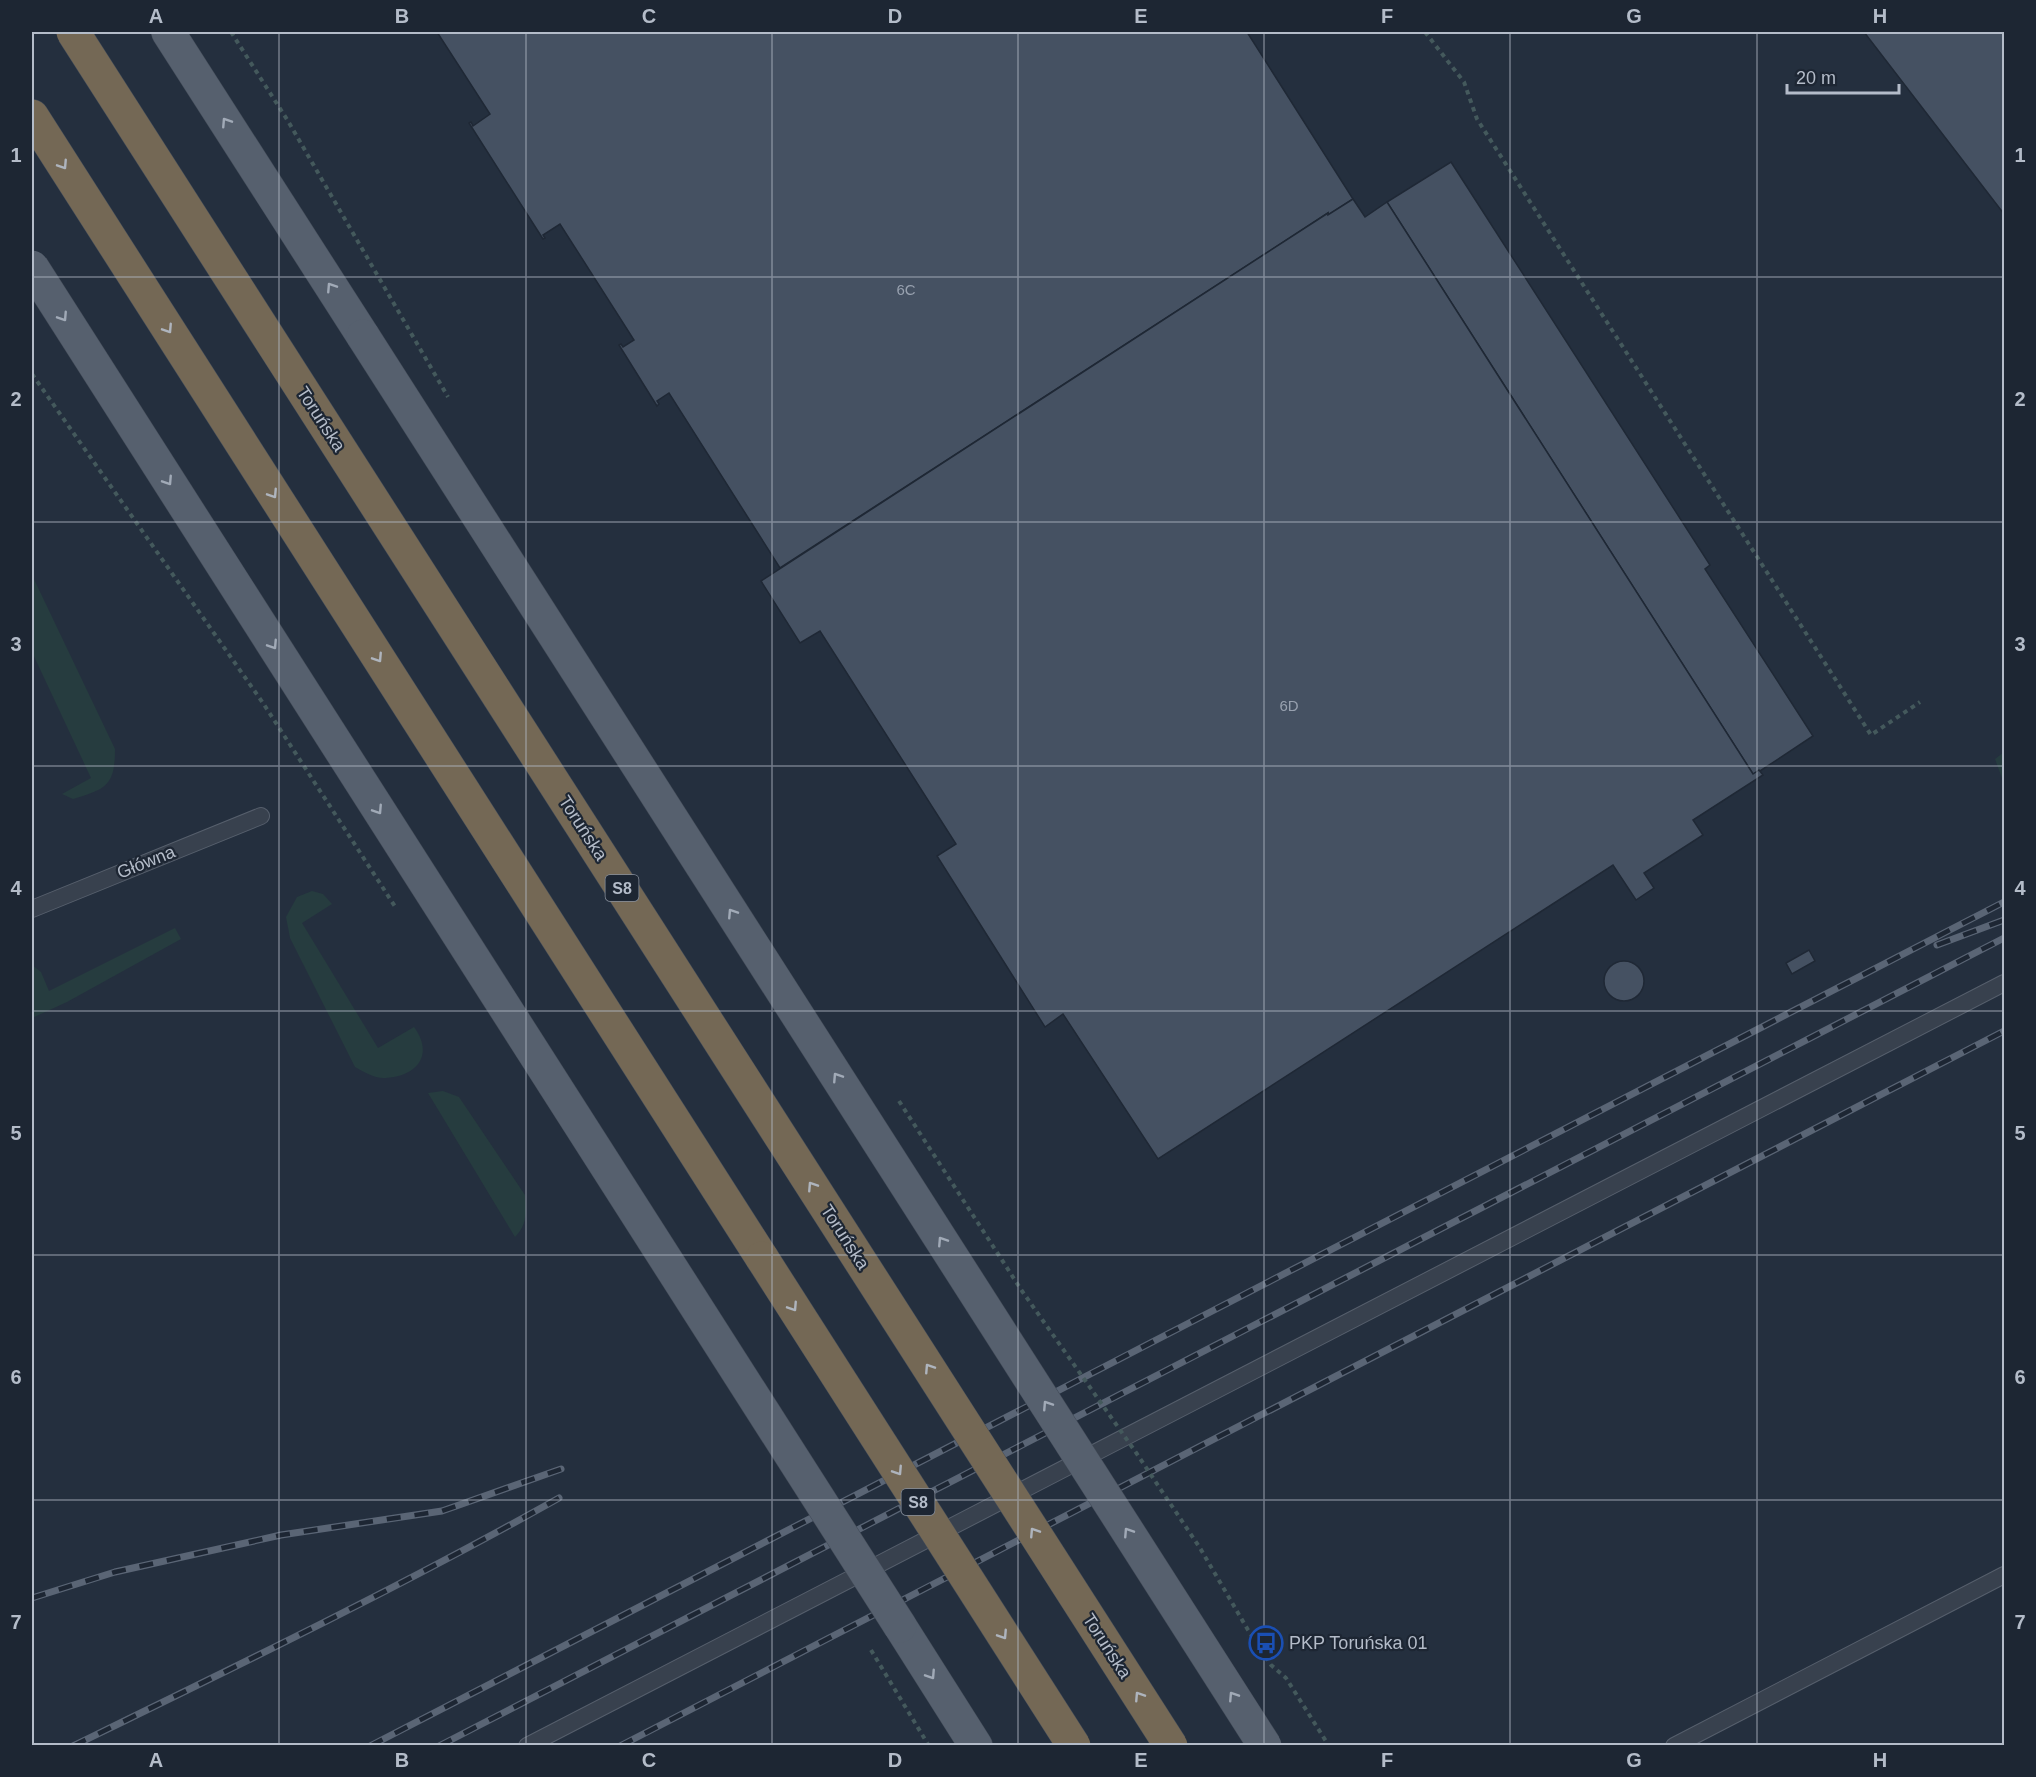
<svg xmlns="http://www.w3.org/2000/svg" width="2036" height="1777" font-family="Arial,sans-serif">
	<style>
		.green { fill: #263c3f }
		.building { fill: #455162; stroke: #1f2835; stroke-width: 1.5 }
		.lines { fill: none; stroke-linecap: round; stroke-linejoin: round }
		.lane-casing { stroke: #565f6c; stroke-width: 18 }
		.primary-casing { stroke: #414a57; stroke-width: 34 }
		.highway-casing { stroke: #434c59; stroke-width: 34 }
		.path { stroke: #44595c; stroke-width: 4; stroke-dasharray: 4.5 4.5; stroke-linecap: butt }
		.lane { stroke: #38414e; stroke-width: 16 }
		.primary { stroke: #56606e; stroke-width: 33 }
		.highway { stroke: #746855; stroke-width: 33 }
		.rail-casing { stroke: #5a6575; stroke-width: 7 }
		.rail { stroke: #1d2633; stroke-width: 4.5; stroke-dasharray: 14; stroke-linecap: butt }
		.primary-bridge-casing { stroke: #414a57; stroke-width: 34; stroke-linecap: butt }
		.highway-bridge-casing { stroke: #434c59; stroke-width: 34; stroke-linecap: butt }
		.path-bridge { stroke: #44595c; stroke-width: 4; stroke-dasharray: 4.5 4.5; stroke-linecap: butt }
		.primary-bridge { stroke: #56606e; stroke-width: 33 }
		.highway-bridge { stroke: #746855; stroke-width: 33 }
		.oneway { stroke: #a1aab7 }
		.oneway2 { stroke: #aeb4bd }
		.grid { fill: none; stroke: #b4bcc9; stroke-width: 1.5; stroke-opacity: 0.55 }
		.labels { text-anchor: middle; stroke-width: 4.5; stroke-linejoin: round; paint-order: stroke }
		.number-label { font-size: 15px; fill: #98a1af }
		.shield { fill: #1d2633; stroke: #878f9c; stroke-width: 1.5 }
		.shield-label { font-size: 16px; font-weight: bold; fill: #b4bcc9 }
		.street-label { font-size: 18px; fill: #b4bcc9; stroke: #1d2633 }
		.poi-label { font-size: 18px; fill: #b4bcc9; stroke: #1d2633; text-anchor: start }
		.neatline { fill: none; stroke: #b4bcc9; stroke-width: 2 }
		.grid-label { font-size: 20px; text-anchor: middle; font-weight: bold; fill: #b4bcc9 }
	</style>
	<rect width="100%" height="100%" fill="#242f3e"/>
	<g class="green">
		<path d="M32,575L115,749C115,786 106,789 73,799L62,794L91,778L32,652Z"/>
		<polygon points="2004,752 2004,780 2003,781 1995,759"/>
		<path d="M312,891L323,894L332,904L302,923L378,1048L414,1027C434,1054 418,1076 386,1078C375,1079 364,1072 355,1067L290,938L286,917L297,897Z"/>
		<polygon points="175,928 181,939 67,1002 32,1018 32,965 41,972 49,991"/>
		<path d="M443,1091L459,1097L525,1195C527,1211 527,1225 515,1237L428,1093Z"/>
	</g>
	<g class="building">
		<polygon points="437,32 1247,32 1353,199 1328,215 1328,213 780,568 669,393 657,401 659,404 657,406 619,345 621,344 623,347 634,340 560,224 543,235 545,238 543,239 469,123 471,122 473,126 490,114"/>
		<polygon points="1864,32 2004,32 2004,214"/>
		<polygon points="1451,162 1710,565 1705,569 1813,736 1760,771 1753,774 1387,202"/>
		<polygon points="1353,199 1365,217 1387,202 1753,774 1759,770 1763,775 1693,820 1703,835 1644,873 1654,888 1636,900 1613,865 1158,1159 1063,1014 1045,1027 937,856 956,844 820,631 800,643 761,581 1328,213 1328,215"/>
		<polygon points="1809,950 1815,961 1792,974 1786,963"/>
		<circle cx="1624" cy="981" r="20"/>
	</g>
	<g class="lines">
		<g class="lane-casing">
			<g id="lane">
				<polyline points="32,909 261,816"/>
				<polyline points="527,1746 2004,983"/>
				<polyline points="1674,1746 2004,1575"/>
			</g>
		</g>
		<g class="primary-casing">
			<g id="primary">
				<polyline points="168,32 363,336"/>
				<polyline points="900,1626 976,1746"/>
			</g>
		</g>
		<g class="highway-casing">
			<polyline id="highway" points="32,116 762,1258"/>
		</g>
		<polyline class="path" points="1425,32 1464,82 1477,119 1871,735 1920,702"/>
		<use href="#lane" class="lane"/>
		<use href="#primary" class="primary"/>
		<use href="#highway" class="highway"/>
		<g class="rail-casing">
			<g id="rail">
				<polyline points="1937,945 2004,920"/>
				<polyline points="32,1598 115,1572 281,1535 442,1511 561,1469"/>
				<path d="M73,1746C237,1666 400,1587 559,1498"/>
				<polyline points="370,1746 2004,902"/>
				<polyline points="439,1746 2004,938"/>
				<polyline points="620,1746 2004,1031"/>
			</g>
		</g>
		<use href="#rail" class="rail"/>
		<g class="primary-bridge-casing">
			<g id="primary-bridge">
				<polyline points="32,267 900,1626"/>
				<polyline points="363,336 1265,1746"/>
			</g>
		</g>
		<g class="highway-bridge-casing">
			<g id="highway-bridge">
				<polyline points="73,32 1171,1746"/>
				<polyline points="762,1258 1074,1746"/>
			</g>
		</g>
		<g class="path-bridge">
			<polyline points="231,32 288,121 448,397"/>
			<polyline points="32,374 263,703 396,908"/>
			<polyline points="899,1101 1022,1291 1137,1454 1200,1548 1248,1630 1271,1665 1286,1678 1329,1746"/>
			<polyline points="871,1650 929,1746"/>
		</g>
		<use href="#primary-bridge" class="primary-bridge"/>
		<use href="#highway-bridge" class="highway-bridge"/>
	</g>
	<defs><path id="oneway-chevron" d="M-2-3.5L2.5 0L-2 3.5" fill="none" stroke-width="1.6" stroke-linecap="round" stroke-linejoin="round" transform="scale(1.5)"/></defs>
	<g class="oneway">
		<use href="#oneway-chevron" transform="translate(226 122) rotate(-123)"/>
		<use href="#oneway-chevron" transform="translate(331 287) rotate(-123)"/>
		<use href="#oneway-chevron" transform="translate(63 317) rotate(57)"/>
		<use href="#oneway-chevron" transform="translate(168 481) rotate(57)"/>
		<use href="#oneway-chevron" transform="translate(273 645) rotate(57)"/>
		<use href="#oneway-chevron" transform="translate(378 810) rotate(57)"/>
		<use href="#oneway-chevron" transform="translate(732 913) rotate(-123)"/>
		<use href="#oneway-chevron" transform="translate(837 1077) rotate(-123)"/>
		<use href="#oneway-chevron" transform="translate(942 1241) rotate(-123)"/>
		<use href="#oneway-chevron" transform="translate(1047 1405) rotate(-123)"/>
		<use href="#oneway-chevron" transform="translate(1128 1532) rotate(-123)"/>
		<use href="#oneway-chevron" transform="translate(931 1675) rotate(57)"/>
		<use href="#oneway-chevron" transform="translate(1233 1696) rotate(-123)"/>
	</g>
	<g class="oneway2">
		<use href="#oneway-chevron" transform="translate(63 165) rotate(57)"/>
		<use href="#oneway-chevron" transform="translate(168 329) rotate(57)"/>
		<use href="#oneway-chevron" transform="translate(273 494) rotate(57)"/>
		<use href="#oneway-chevron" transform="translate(378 658) rotate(57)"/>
		<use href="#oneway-chevron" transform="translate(812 1186) rotate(-123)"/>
		<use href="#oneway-chevron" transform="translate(793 1307) rotate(57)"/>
		<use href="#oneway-chevron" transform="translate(929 1368) rotate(-123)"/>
		<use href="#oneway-chevron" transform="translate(898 1471) rotate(57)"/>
		<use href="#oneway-chevron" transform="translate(1034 1532) rotate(-123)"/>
		<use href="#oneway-chevron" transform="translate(1003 1635) rotate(57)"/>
		<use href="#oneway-chevron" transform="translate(1139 1696) rotate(-123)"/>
	</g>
	<path class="grid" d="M279,32V1746M526,32V1746M772,32V1746M1018,32V1746M1264,32V1746M1510,32V1746M1757,32V1746M32,277H2004M32,522H2004M32,766H2004M32,1011H2004M32,1255H2004M32,1500H2004"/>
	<defs>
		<g id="bus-ring" transform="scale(1.725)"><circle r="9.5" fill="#1d2633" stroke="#1a4fb4" stroke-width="1.5"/><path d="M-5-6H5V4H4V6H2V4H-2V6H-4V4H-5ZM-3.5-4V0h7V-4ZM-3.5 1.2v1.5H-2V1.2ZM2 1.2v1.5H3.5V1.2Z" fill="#1a4fb4"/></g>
	</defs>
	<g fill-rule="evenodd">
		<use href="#bus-ring" x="1266" y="1643"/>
	</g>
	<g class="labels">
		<g class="number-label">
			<text x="906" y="295">6C</text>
			<text x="1289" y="711">6D</text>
		</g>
		<g class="shield">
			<rect x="605.5" y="875" width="33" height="26" rx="4.5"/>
			<rect x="901.5" y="1489" width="33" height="26" rx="4.5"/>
		</g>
		<g class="shield-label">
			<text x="622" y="894">S8</text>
			<text x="918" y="1508">S8</text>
		</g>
		<g class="street-label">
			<text transform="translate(321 419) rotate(57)" y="6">Toruńska</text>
			<text transform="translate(583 828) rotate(57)" y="6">Toruńska</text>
			<text transform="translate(146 862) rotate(-22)" y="6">Główna</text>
			<text transform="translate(845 1237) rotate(57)" y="6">Toruńska</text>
			<text transform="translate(1107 1646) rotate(57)" y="6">Toruńska</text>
		</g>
		<g class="poi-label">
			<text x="1289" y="1649">PKP Toruńska 01</text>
		</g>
	</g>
	<rect width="2036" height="1777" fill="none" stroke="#1d2633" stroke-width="66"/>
	<path d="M1787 84v9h112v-9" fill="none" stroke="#b4bcc9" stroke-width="3"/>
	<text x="1796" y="84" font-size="18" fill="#b4bcc9" stroke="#1d2633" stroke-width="4.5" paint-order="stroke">20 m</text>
	<rect x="33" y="33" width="1970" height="1711" class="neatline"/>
	<g class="grid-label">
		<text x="156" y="23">A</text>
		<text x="402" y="23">B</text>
		<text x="649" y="23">C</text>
		<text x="895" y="23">D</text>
		<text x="1141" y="23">E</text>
		<text x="1387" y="23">F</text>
		<text x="1634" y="23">G</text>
		<text x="1880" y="23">H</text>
		<text x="16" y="162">1</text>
		<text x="2020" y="162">1</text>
		<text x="16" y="406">2</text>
		<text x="2020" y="406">2</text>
		<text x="16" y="651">3</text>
		<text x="2020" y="651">3</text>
		<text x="16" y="895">4</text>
		<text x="2020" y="895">4</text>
		<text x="16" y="1140">5</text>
		<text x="2020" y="1140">5</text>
		<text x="16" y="1384">6</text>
		<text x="2020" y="1384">6</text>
		<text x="16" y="1629">7</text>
		<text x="2020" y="1629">7</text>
		<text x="156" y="1767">A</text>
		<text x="402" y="1767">B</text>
		<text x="649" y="1767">C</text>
		<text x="895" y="1767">D</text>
		<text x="1141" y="1767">E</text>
		<text x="1387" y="1767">F</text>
		<text x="1634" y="1767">G</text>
		<text x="1880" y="1767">H</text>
	</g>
</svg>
